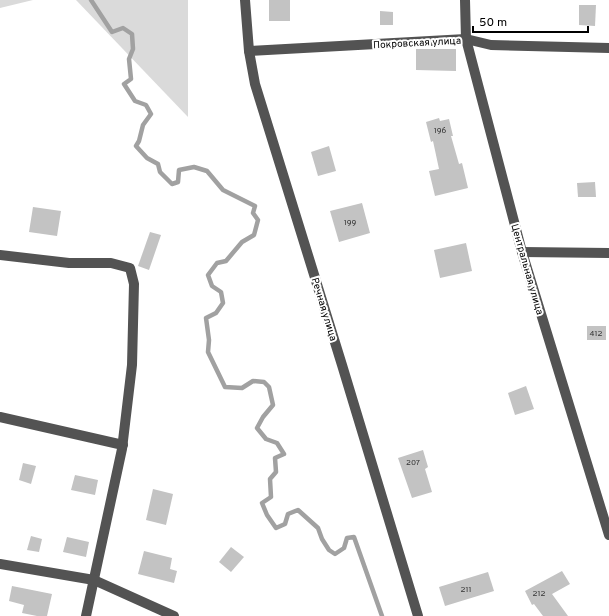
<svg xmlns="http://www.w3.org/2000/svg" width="609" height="616" font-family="Overpass,sans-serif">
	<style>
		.green { fill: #dadada }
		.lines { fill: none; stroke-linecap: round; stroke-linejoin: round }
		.stream { stroke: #a1a1a1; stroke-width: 4.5 }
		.building { fill: #c3c3c3 }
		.minor { stroke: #535353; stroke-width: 10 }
		.labels { text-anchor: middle; stroke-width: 4; stroke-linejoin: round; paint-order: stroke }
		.number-label { font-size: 8px; fill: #313131 }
		.street-label { font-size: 10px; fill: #000; stroke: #fff }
	</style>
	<rect width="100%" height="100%" fill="#fff"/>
	<g class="green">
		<polygon points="0,0 33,0 0,8"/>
		<polygon points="76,0 188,0 188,117"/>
	</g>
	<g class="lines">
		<polyline class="stream" points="91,0 112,32 123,28 132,34 133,49 129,59 131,79 124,84 135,101 146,105 151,114 143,125 139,141 136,146 147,158 158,164 160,172 172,184 178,182 179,170 194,167 207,171 223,190 255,206 253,213 258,220 254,235 242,242 226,261 217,263 208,275 212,286 221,292 223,303 216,313 206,318 209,340 208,352 225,387 242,388 253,381 264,382 269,387 273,405 263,417 257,428 266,439 277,443 284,454 275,458 276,472 270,479 271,497 262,503 267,515 276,528 285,524 288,514 298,510 318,528 322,539 329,550 335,554 344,548 347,538 354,537 382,616"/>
	</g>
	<g class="building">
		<rect x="269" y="0" width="21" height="21"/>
		<polygon points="579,5 596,5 595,26 579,25"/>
		<polygon points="380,11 393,12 393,25 380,25"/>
		<polygon points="416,49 456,49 456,71 416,70"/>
		<polygon points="439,118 440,121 449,119 453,136 451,136 459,164 462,163 468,188 435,196 429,171 439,169 433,141 431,142 426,122"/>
		<polygon points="329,146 336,171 318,176 311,152"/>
		<polygon points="595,182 596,197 578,197 577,183"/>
		<polygon points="362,203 370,233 339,242 330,211"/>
		<polygon points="33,207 61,211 57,236 29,232"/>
		<polygon points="150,232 161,235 149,270 138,266"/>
		<polygon points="466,243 472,271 440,278 434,250"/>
		<rect x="587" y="326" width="19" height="14"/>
		<polygon points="526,386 534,409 515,415 508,393"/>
		<polygon points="423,450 428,467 425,469 432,492 412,498 398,458"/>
		<polygon points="23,463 36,466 31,484 19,480"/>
		<polygon points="75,475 98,480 95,495 71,490"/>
		<polygon points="153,489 173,494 166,525 146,520"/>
		<polygon points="31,536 42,539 39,552 27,550"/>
		<polygon points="67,537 89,542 86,557 63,552"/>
		<polygon points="231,547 244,557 231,572 219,562"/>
		<polygon points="144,551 172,558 170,569 177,571 174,583 138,574"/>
		<polygon points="562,571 570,584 552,594 568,616 543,616 534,604 532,605 525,591"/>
		<polygon points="488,572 494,591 445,606 439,587"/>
		<polygon points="12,586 52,594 47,616 37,616 22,613 24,605 9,601"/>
	</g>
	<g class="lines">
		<g class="minor">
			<polyline points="245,0 249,51 255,84 342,365 418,616"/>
			<polyline points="465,0 466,39 522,252 609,535"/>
			<polyline points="249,51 466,39 491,45 609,48"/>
			<polyline points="522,252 609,253"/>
			<polyline points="0,255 69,263 111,263 130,268 134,284 132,365 122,449 86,616"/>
			<polyline points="0,417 123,445"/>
			<polyline points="0,564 94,580 174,616"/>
		</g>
	</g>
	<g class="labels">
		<g class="number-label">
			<text x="440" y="133">196</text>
			<text x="350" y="225">199</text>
			<text x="596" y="336">412</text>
			<text x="413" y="465">207</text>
			<text x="466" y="592">211</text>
			<text x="539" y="596">212</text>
		</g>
		<g class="street-label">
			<text transform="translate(417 42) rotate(-3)" y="4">Покровская улица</text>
			<text transform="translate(528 269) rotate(74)" y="4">Центральная улица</text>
			<text transform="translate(325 309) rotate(73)" y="4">Речная улица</text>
		</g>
	</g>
	<path d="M473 26v6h115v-6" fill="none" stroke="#000000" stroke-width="2"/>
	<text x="479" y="26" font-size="12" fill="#000000" stroke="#ffffff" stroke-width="3" paint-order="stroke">50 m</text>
</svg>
